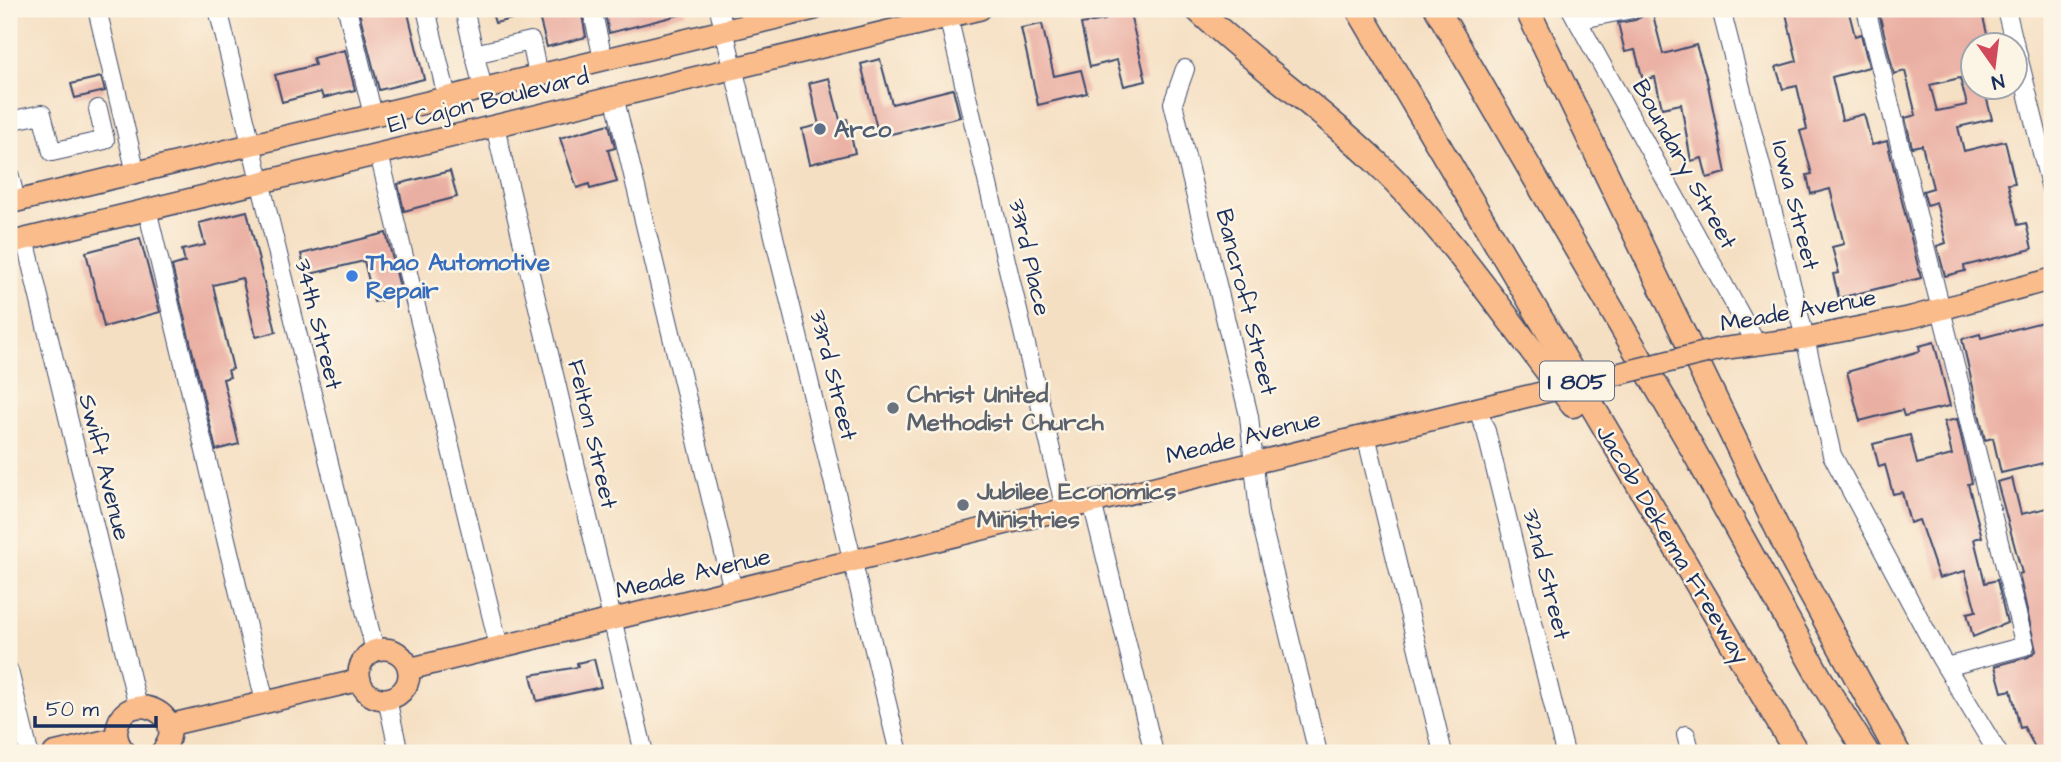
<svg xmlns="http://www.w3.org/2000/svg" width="2061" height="762" font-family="'Architects Daughter',sans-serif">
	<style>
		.building { fill: #eaafa3; fill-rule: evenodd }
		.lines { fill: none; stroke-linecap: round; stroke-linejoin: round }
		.minor-casing { stroke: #3c496d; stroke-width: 20 }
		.major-casing { stroke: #3c496d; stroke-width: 24 }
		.highway-casing { stroke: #3c496d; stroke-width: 27 }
		.minor { stroke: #fff; stroke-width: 18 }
		.major { stroke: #f9bc8a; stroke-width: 21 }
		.highway { stroke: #f9bc8a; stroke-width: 24 }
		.major-bridge-casing { stroke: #3c496d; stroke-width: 24; stroke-linecap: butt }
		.major-bridge { stroke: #f9bc8a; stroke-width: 21 }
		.service-dot { fill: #5c6f8a; stroke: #fcf5e5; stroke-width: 2.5 }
		.shop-dot { fill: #3f7fe0; stroke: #fcf5e5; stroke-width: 2.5 }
		.worship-dot { fill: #6b7280; stroke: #fcf5e5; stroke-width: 2.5 }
		.labels { text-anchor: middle; stroke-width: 5; stroke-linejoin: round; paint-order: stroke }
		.shield { fill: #fcf5e5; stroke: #5e6a86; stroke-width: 2 }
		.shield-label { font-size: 23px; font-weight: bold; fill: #1b2f5e }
		.street-label { font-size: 24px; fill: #1b2f5e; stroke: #fcf5e5 }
		.service-label { font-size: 24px; font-weight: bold; fill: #4e5e75; stroke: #fcf5e5; text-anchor: start }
		.shop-label { font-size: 24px; font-weight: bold; fill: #366cbe; stroke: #fcf5e5; text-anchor: start }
		.worship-label { font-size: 24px; font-weight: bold; fill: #5b616d; stroke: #fcf5e5; text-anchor: start }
	</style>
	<rect width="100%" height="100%" fill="#fcf5e5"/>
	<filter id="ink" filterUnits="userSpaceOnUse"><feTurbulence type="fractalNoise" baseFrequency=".0143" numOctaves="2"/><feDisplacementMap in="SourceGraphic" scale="14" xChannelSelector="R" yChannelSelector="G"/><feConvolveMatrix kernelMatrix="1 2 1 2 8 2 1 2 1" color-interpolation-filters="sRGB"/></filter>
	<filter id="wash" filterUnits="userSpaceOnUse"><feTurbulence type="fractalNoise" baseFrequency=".00686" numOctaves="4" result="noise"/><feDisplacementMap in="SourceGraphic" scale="28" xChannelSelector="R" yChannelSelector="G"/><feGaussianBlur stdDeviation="1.57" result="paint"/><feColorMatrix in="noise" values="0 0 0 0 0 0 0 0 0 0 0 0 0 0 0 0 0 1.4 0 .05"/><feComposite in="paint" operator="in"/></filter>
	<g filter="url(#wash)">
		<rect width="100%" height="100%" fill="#f5dfc2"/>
		<g id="blocks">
			<g class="building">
				<polygon points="372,9 407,9 424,79 379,90 359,12"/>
				<polygon points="491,9 532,9 532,14 495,23"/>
				<polygon points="537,9 581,9 586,37 547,47"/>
				<polygon points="604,9 686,9 687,13 609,33"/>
				<polygon points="1102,9 1129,9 1146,81 1124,86 1117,60 1090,67 1081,24 1105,20"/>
				<polygon points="1785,9 1848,9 1855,36 1861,34 1869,67 1832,77 1842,120 1864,114 1872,145 1887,141 1921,278 1839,298 1833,274 1839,273 1832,247 1844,244 1830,189 1811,194 1807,175 1812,174 1800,131 1807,129 1797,86 1783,89 1776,67 1797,61"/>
				<path d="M1878,9H1981L1990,46H1973V88H1984L1992,119L1958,127L1964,151L2005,141L2015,183L2008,184L2018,225L2026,223L2032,249L1964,266L1965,271L1945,276L1937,246L1946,243L1936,202L1927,205L1923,191L1933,188L1922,145L1912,147L1905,118L1916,115L1905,71L1894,74ZM1960,78L1967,105L1937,111L1930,85Z"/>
				<polygon points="1652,11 1663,54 1696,45 1707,80 1726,173 1707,178 1702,158 1691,161 1681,104 1662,108 1655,77 1643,80 1635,50 1625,52 1618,23 1635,20"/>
				<polygon points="1042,24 1054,76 1081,70 1087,93 1038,105 1021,28"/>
				<polygon points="345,50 355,90 323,98 321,92 282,102 275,75 315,65 313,58"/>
				<polygon points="880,59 892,104 953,89 960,117 879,137 861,64"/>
				<polygon points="101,77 105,91 75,98 71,84"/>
				<polygon points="829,78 840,120 847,119 855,153 810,164 802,129 819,125 809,83"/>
				<polygon points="609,124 615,148 608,150 617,182 590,189 589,184 577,188 560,138"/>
				<polygon points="450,171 457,197 404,211 398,184"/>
				<polygon points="247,211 276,332 256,337 242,278 213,285 233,369 228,370 230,377 223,379 239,444 216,450 172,266 185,262 182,250 205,245 199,223"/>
				<polygon points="386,233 402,295 374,302 364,261 306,275 301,254"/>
				<polygon points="140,238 160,312 104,327 86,252"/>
				<polygon points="2050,320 2052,461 2001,473 1993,438 1985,440 1962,339 1980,334 1981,338"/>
				<polygon points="1934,342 1950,406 1904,416 1902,410 1860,421 1847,372 1920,351 1919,346"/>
				<polygon points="1957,419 1972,483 1968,484 1982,537 1974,539 1985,583 1997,580 2007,623 1973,637 1967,613 1976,611 1965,571 1939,578 1919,520 1910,523 1902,492 1893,494 1885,465 1879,467 1873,444 1910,435 1917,464 1952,455 1944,422"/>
				<polygon points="2012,478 2021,514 2052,507 2052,753 2038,753 2024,727 2020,728 2011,690 2002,692 1995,666 2028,657 2036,651 2019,574 2022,573 1997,482"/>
				<polygon points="594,659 601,687 537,701 531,675 578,667 577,663"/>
			</g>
		</g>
	</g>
	<g filter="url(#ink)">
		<use href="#blocks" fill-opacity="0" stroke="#3c496d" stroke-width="2"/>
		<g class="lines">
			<g class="minor-casing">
				<g id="minor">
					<polyline points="97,9 136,173"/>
					<polyline points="218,9 375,651"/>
					<polyline points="347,9 373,115"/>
					<polyline points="426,9 447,97"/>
					<polyline points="464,9 483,89"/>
					<polyline points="592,9 603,59"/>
					<polyline points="719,9 899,753"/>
					<polyline points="1571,9 1756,343"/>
					<polyline points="1721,9 1805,338 1832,455 1940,657 1998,753"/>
					<polyline points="1866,9 2025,646 1946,667"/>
					<polyline points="2006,9 2015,46"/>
					<polyline points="948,16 1065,509"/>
					<polyline points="1577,20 1632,9"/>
					<polyline points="2016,48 2052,193"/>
					<polyline points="474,54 531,41 538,75"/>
					<polyline points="1185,69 1173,103 1249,416 1259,513 1318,753"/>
					<polyline points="614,96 733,590"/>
					<polyline points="9,121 42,114 52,152 105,140 98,109"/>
					<polyline points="495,126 644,753"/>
					<polyline points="379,154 499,647"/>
					<polyline points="9,173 16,201"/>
					<polyline points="147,209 265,702"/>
					<polyline points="25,239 138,707"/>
					<polyline points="1477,408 1486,431 1565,753"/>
					<polyline points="1366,435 1443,753"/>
					<polyline points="1092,502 1154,753"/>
					<polyline points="9,671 29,753"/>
					<polyline points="387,699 399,753"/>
					<polyline points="1686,735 1691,753"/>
				</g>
			</g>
			<g class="major-casing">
				<g id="major">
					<polyline points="9,203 814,9"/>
					<polyline points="9,243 980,9"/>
					<polyline points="1720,349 1805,338 1912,317 2052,279"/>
					<circle cx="384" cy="674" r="25"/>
					<polyline points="409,669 1516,399"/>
					<polyline points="169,725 360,680"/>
					<polyline points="54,753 117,738"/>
					<path d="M126,753C119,746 115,738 117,728C125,686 194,713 161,753"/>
				</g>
			</g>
			<g class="highway-casing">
				<g id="highway">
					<path d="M1197,9C1253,63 1319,107 1375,161C1450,233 1510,323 1573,405"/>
					<polyline points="1358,9 1797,753"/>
					<polyline points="1437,9 1687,439 1821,680 1867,753"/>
					<polyline points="1527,9 1793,561 1898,753"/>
				</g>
			</g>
			<use href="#minor" class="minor"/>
			<use href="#major" class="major"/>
			<use href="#highway" class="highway"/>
			<g class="major-bridge-casing">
				<polyline id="major-bridge" points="1516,399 1720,349"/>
			</g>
			<use href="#major-bridge" class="major-bridge"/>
		</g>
	</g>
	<circle class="service-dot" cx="820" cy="129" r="7"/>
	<circle class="shop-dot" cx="352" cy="276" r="7"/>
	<g class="worship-dot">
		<circle cx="893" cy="408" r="7"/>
		<circle cx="963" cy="505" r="7"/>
	</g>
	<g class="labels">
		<rect class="shield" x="1540" y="361.5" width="74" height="39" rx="5"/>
		<g class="shield-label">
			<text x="1577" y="389">I 805</text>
		</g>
		<g class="street-label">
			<text transform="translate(488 100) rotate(-14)" y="8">El Cajon Boulevard</text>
			<text transform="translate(1685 164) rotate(61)" y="8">Boundary Street</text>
			<text transform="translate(1796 205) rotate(76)" y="8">Iowa Street</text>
			<text transform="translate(1030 257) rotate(77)" y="8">33rd Place</text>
			<text transform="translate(1247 302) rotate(76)" y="8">Bancroft Street</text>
			<text transform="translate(1798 310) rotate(-10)" y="8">Meade Avenue</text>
			<text transform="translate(319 324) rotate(76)" y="8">34th Street</text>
			<text transform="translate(834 375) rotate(76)" y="8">33rd Street</text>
			<text transform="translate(593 434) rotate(77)" y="8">Felton Street</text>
			<text transform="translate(1243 437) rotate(-14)" y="8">Meade Avenue</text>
			<text transform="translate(105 467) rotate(76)" y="8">Swift Avenue</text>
			<text transform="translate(1673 544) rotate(59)" y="8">Jacob Dekema Freeway</text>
			<text transform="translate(693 573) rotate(-13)" y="8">Meade Avenue</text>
			<text transform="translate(1547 574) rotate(76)" y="8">32nd Street</text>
		</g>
		<g class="service-label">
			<text x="834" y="137">Arco</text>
		</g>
		<g class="shop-label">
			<text x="366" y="270">Thao Automotive<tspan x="366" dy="28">Repair</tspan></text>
		</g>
		<g class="worship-label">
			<text x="907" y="402">Christ United<tspan x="907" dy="28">Methodist Church</tspan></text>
			<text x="977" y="499">Jubilee Economics<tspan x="977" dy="28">Ministries</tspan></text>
		</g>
	</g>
	<rect width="2061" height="762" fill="none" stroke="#fcf5e5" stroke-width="35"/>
	<g transform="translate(1994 66) rotate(166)"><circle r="33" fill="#fcf5e5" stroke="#a2a6af" stroke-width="2"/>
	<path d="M0-5L12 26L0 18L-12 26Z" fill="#d1495b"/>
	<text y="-10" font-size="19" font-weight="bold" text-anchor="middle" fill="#1b2f5e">N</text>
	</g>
	<path d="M35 716v10h121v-10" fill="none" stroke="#1b2f5e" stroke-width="3.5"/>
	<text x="46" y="716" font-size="21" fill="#1b2f5e" stroke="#fcf5e5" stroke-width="5" paint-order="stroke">50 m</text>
</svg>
